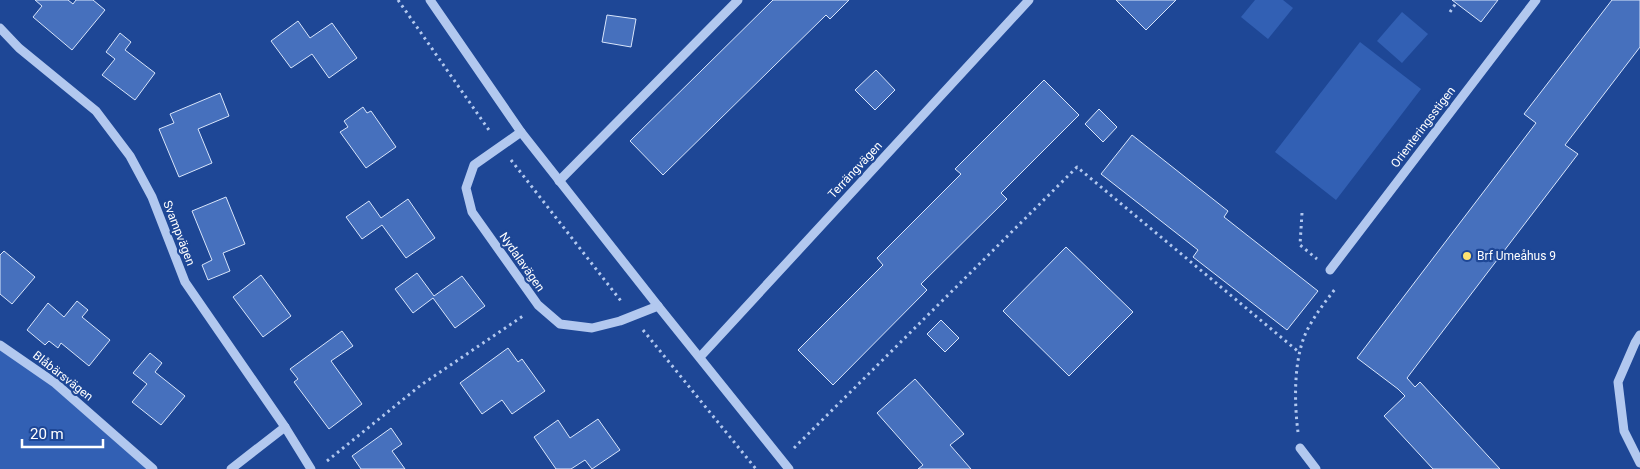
<svg xmlns="http://www.w3.org/2000/svg" width="1640" height="469" font-family="Roboto,sans-serif">
	<style>
		.green { fill: #3260b4 }
		.building { fill: #4670bd; stroke: #d8e5fb }
		.lines { fill: none; stroke-linecap: round; stroke-linejoin: round }
		.path { stroke: #b2c8ef; stroke-width: 3; stroke-dasharray: 2.5 4; stroke-linecap: butt }
		.minor { stroke: #b2c8ef; stroke-width: 9 }
		.poi-dot { fill: #fee271; stroke: #1e4796; stroke-width: 2 }
		.labels { text-anchor: middle; stroke-width: 4.5; stroke-linejoin: round; paint-order: stroke }
		.street-label { font-size: 12px; fill: #fff; stroke: #1e4796 }
		.poi-label { font-size: 12px; fill: #fff; stroke: #1e4796; text-anchor: start }
	</style>
	<rect width="100%" height="100%" fill="#1e4796"/>
	<g class="green">
		<polygon points="1255,0 1283,0 1293,8 1268,39 1241,17"/>
		<polygon points="1402,12 1428,34 1402,63 1377,41"/>
		<polygon points="1360,42 1421,89 1336,200 1275,152"/>
		<polygon points="0,345 55,383 153,469 0,469"/>
	</g>
	<g class="building">
		<polygon points="35,0 68,0 73,4 76,0 93,0 105,10 72,50 33,17 42,6"/>
		<polygon points="773,0 849,0 830,19 826,15 663,175 630,141"/>
		<polygon points="1116,0 1176,0 1146,30"/>
		<polygon points="1452,0 1498,0 1481,22"/>
		<polygon points="1612,0 1640,0 1640,47 1565,145 1578,154 1407,378 1415,387 1420,382 1500,469 1433,469 1384,416 1405,396 1398,389 1357,358 1536,123 1524,114"/>
		<polygon points="607,15 636,19 631,47 602,42"/>
		<polygon points="298,21 310,38 332,23 357,58 329,78 312,54 291,68 271,41"/>
		<polygon points="120,33 131,42 125,50 155,73 135,100 102,75 115,59 106,52"/>
		<polygon points="876,70 895,90 875,110 855,90"/>
		<polygon points="1044,80 1079,115 1001,193 1007,199 921,284 927,290 833,385 798,350 883,265 877,258 961,174 955,169"/>
		<polygon points="220,93 229,116 198,129 212,163 179,177 159,129 174,123 170,114"/>
		<polygon points="363,107 367,113 371,111 396,147 366,168 340,132 348,127 344,121"/>
		<polygon points="1099,109 1117,127 1103,142 1085,124"/>
		<polygon points="1132,135 1228,211 1224,217 1318,291 1287,330 1193,257 1198,250 1101,174"/>
		<polygon points="226,197 245,244 223,253 230,271 208,280 202,265 212,260 192,211"/>
		<polygon points="408,199 435,238 406,258 382,225 362,239 346,217 369,201 381,218"/>
		<polygon points="1066,247 1133,312 1069,376 1003,311"/>
		<polygon points="4,251 35,277 12,304 0,294 0,255"/>
		<polygon points="417,273 434,296 462,276 485,306 455,328 433,298 413,313 395,289"/>
		<polygon points="261,275 291,316 263,337 233,297"/>
		<polygon points="77,301 88,310 82,317 110,340 89,366 61,343 58,348 49,341 45,345 27,330 48,303 64,317"/>
		<polygon points="941,320 959,338 945,352 927,334"/>
		<polygon points="342,331 353,346 331,361 362,404 329,429 294,382 298,379 290,369"/>
		<polygon points="508,348 518,362 522,359 545,391 512,414 502,400 482,414 460,383"/>
		<polygon points="150,353 162,363 155,372 185,396 161,425 132,402 147,384 133,373"/>
		<polygon points="915,379 964,434 950,445 971,469 918,469 923,465 877,413"/>
		<polygon points="598,419 620,450 592,469 585,460 571,469 556,469 534,437 558,420 570,438"/>
		<polygon points="391,428 402,444 392,451 405,469 361,469 352,456"/>
	</g>
	<g class="lines">
		<g class="path">
			<polyline points="398,0 491,133"/>
			<polyline points="1450,12 1456,3"/>
			<polyline points="511,160 621,301"/>
			<polyline points="1302,213 1300,245 1317,259"/>
			<polyline points="643,330 756,469"/>
			<path d="M1298,432C1294,402 1293,352 1310,325C1317,312 1326,301 1335,289L1334,287"/>
			<polyline points="794,448 1077,167 1300,353"/>
			<polyline points="327,461 421,385 523,316"/>
		</g>
		<g class="minor">
			<polyline points="430,0 521,132 658,306 789,469"/>
			<polyline points="0,28 19,48 96,111 130,156 152,197 185,282 285,427 311,469"/>
			<polyline points="521,132 474,165 466,188 472,212 538,305 560,324 592,328 620,321 658,306"/>
			<polyline points="559,181 738,0"/>
			<polyline points="1330,270 1536,0"/>
			<polyline points="1640,335 1635,343 1618,382 1624,431 1640,463"/>
			<polyline points="0,345 55,383 153,469"/>
			<polyline points="700,357 1029,0"/>
			<polyline points="1300,448 1316,469"/>
			<polyline points="231,469 285,427"/>
		</g>
	</g>
	<circle class="poi-dot" cx="1467" cy="256" r="5"/>
	<g class="labels">
		<g class="street-label">
			<text transform="translate(1423 127) rotate(-53)" y="4">Orienteringsstigen</text>
			<text transform="translate(855 170) rotate(-47)" y="4">Terrängvägen</text>
			<text transform="translate(179 233) rotate(69)" y="4">Svampvägen</text>
			<text transform="translate(522 262) rotate(55)" y="4">Nydalavägen</text>
			<text transform="translate(63 376) rotate(38)" y="4">Blåbärsvägen</text>
		</g>
		<g class="poi-label">
			<text x="1477" y="260">Brf Umeåhus 9</text>
		</g>
	</g>
	<path d="M22 439v8h81v-8" fill="none" stroke="#ffffff" stroke-width="2.5"/>
	<text x="30" y="439" font-size="15" fill="#ffffff" stroke="#1e4796" stroke-width="4" paint-order="stroke">20 m</text>
</svg>
